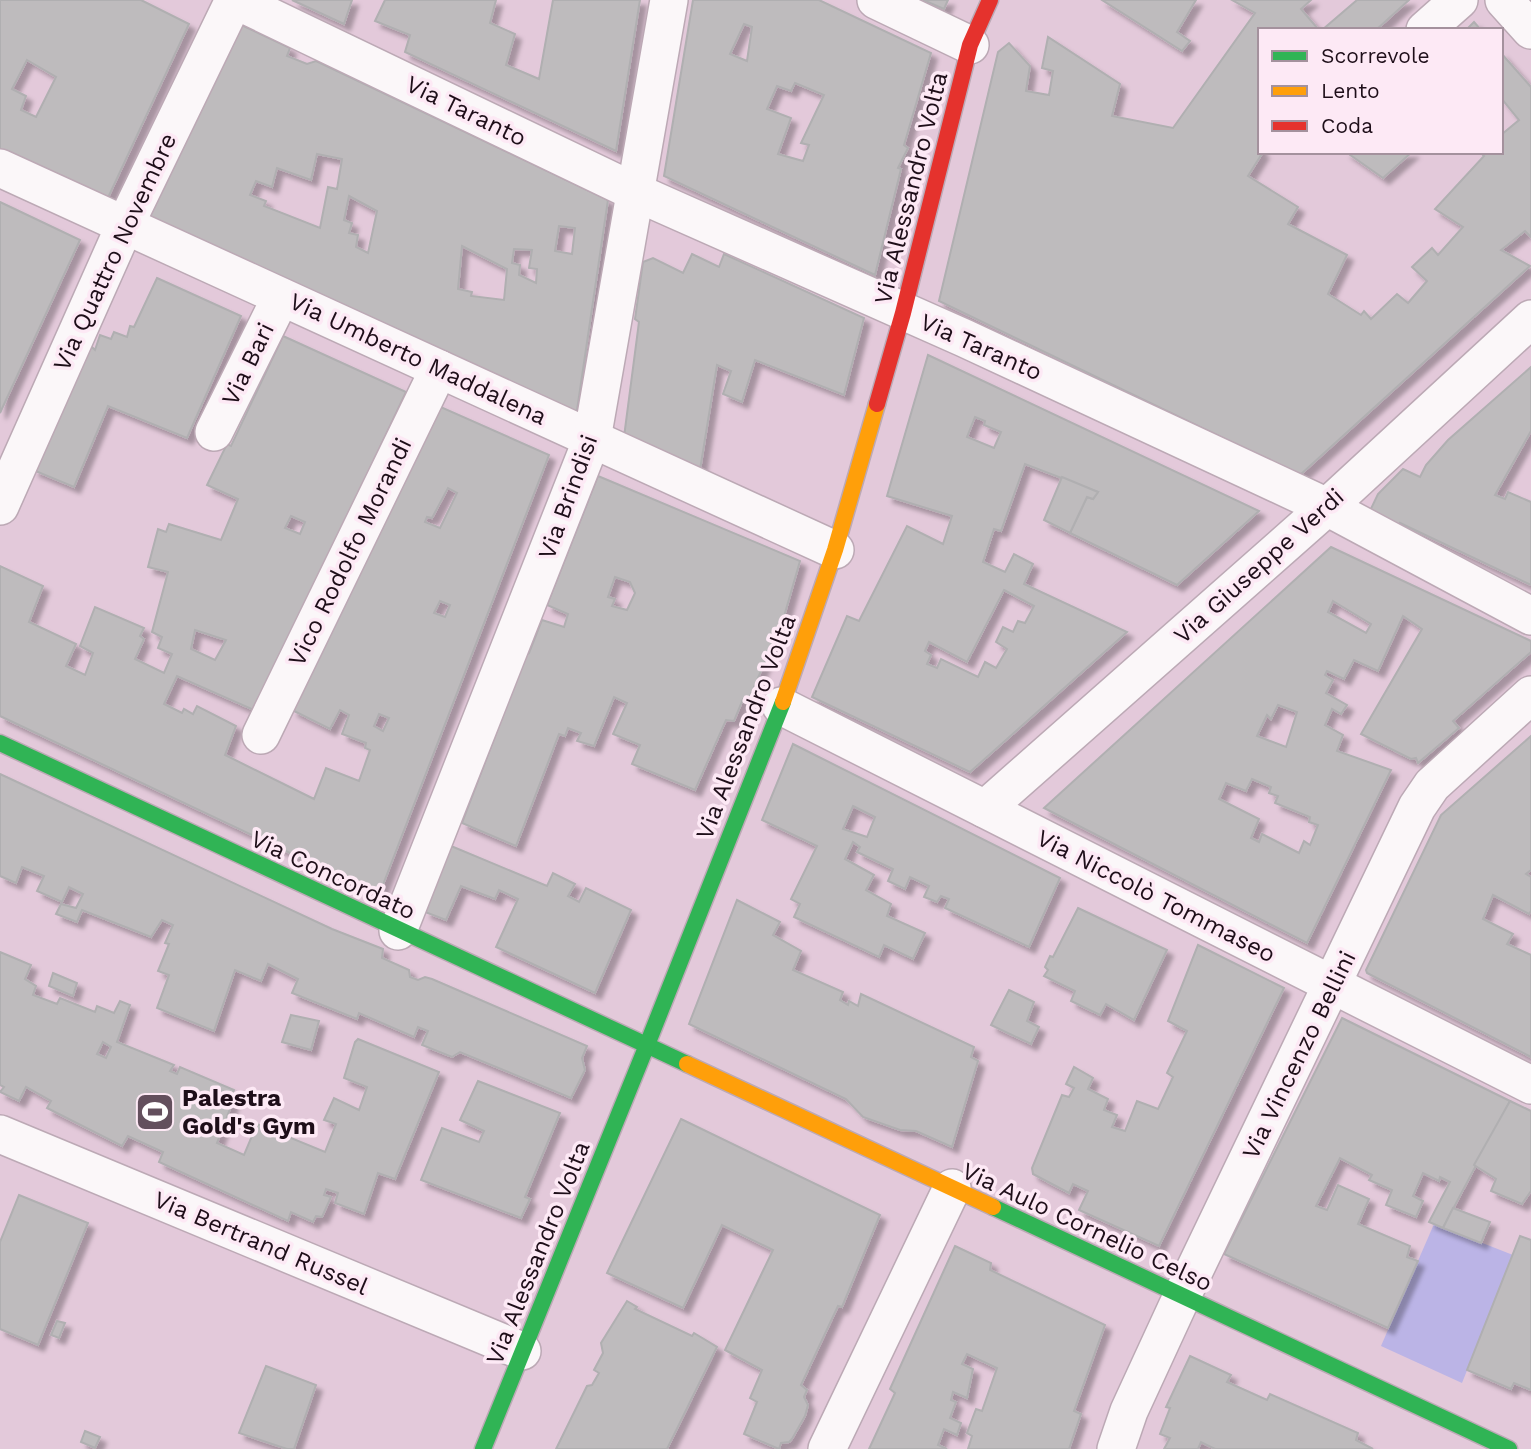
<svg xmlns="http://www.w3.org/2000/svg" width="1531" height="1449" font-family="'Work Sans',sans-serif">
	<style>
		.green { fill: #bbb4e6 }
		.building { fill: #bebbbd; stroke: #b0afb1; stroke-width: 2; fill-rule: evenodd; filter: url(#shadow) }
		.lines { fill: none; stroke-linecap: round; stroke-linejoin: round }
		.street-casing { stroke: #bca9b5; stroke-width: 40 }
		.fast-casing { stroke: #bca9b5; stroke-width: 19 }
		.slow-casing { stroke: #bca9b5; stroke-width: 19 }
		.jam-casing { stroke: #bca9b5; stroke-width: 19 }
		.street { stroke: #fbf7f9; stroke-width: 37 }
		.fast { stroke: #30b455; stroke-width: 16 }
		.slow { stroke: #ff9f0a; stroke-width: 16 }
		.jam { stroke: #e5322d; stroke-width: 16 }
		.labels { text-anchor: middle; stroke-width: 7; stroke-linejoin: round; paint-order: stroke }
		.street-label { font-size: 24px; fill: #1e0e19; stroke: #fde9f5 }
		.poi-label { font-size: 24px; font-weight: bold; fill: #1e0e19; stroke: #fde9f5; text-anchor: start }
	</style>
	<defs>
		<filter id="shadow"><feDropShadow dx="6" dy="6" stdDeviation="2" flood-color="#0004"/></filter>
	</defs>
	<rect width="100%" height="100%" fill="#e3c9da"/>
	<polygon class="green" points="1434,1224 1513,1255 1462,1383 1381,1346"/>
	<g class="building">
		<path d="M0,0H141L189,24L106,202L0,151ZM27,60L56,77L36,117L21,110L26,96L12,89Z"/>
		<polygon points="292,0 352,0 344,24"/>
		<polygon points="385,0 496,0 490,23 515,34 506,65 539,79 553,0 640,0 616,151 405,52 410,35 375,21"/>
		<path d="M693,0H819L931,53L904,145L908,148L898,168L901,169L875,275L664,176ZM744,24L752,27L747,61L730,54ZM795,83L824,95L801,143L809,145L803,161L778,154L791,118L767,109L777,86L791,91Z"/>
		<polygon points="923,0 948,0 944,9"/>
		<polygon points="1102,0 1196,0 1177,32 1190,41 1182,51"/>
		<polygon points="1232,0 1311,0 1301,9 1319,30 1260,30 1260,152 1263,152 1248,176 1298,207 1288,224 1347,255 1328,294 1361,315 1364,311 1371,319 1397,294 1408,303 1427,281 1412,267 1432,248 1438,255 1463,227 1435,209 1484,156 1480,152 1501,152 1501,135 1519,120 1501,98 1501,53 1531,87 1531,237 1525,231 1501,250 1530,266 1300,475 939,301 998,52 1009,43 1030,66 1026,91 1049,95 1053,71 1042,68 1048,37 1120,84 1112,116 1173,128 1255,13"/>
		<polygon points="1357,0 1409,0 1376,30 1322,30"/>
		<path d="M235,22L290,48L287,56L307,64L316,61L608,200L576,417L140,219ZM317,154L342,159L337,189L328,187L320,228L264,206L266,201L250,195L256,181L272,187L277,168L311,180ZM349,196L377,211L368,253L356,247L358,235L349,233L352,223L344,220ZM559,226L575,228L572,254L555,251ZM462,246L507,269L504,300L471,296L472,292L458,289ZM514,249L532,250L529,268L537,269L536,283L519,275L520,265L512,263Z"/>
		<polygon points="1474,22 1481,30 1466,30"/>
		<polygon points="1346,152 1412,152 1383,178"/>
		<polygon points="0,202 80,240 0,413"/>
		<polygon points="692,254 719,267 724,254 864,318 844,395 755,360 742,402 723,394 731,371 717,365 700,470 624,437 639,322 635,319 643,262 653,258 683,273"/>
		<polygon points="157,278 241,316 187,438 108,406 74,487 33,470 91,346 95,350 100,335 111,339 114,332 127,337 130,326 134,327"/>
		<path d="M283,336L406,392L256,711L177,676L164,704L182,713L184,709L193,714L197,706L236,726L225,755L314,799L326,768L359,781L370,750L365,748L366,743L342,734L349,715L340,710L330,729L292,710L434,404L549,455L379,895L0,716V566L43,586L29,622L76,644L66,666L85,675L93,653L80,646L95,607L144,628L140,636L144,639L135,659L164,673L172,654L158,648L162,637L152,632L168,572L148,567L158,529L166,532L169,524L221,540L238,499L207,485L227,444L231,446ZM448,488L457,493L440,528L425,522L427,517L432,518ZM291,516L305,522L300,534L285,528ZM440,601L450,605L445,617L434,613ZM195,630L226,640L215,660L191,649ZM379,714L389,718L383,731L374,726Z"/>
		<path d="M928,355L1259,511L1177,585L1070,533L1087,497L1093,499L1098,492L1025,464L1001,531L994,529L983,562L1005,572L1014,554L1033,564L1024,584L1127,632L970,772L812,697L847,616L859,621L907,526L943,544L952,516L887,496ZM975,417L985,421L984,425L1001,432L994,448L967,437ZM1004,590L1034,606L1025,623L1018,621L1013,632L1003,627L996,642L1007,649L996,668L985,662L978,677L941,659L937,668L927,664L931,655L925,651L929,642L967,662Z"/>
		<polygon points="1531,367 1531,431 1495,495 1505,499 1508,492 1531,502 1531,585 1400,523 1398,529 1368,515 1378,494 1403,469 1420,477 1426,465 1448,440"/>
		<path d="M598,476L800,561L783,620L748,701L743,699L734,721L726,720L695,790L632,764L640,745L613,734L627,703L614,697L594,746L577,741L581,733L568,728L565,736L559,734L516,846L462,823L503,715L500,705L520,659L529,653L542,620L564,627L568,614L547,605ZM615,577L630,582L635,593L627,610L612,606L615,599L608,597Z"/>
		<polygon points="1062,477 1098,492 1093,499 1087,497 1070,533 1044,520"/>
		<path d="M1331,547L1531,641V652L1453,721L1459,728L1418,763L1416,758L1411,759L1361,734L1422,629L1403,616L1378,671L1354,660L1344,679L1327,671L1325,675L1333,680L1326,693L1347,705L1341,714L1332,709L1325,725L1343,735L1337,751L1391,770L1307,943L1044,808ZM1333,601L1371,624L1366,633L1328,612ZM1278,705L1297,712L1286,747L1257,736L1267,715L1271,719ZM1252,779L1271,787L1269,793L1278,796L1275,803L1310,817L1309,822L1318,825L1310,845L1304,841L1299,853L1262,834L1259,842L1251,838L1259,819L1219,799L1226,783L1246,791Z"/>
		<polygon points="1531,736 1531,870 1526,874 1531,877 1531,911 1529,914 1493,895 1483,919 1513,934 1507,944 1531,955 1531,1057 1367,973 1366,970 1441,815"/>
		<path d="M793,744L1060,878L1029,947L945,908L949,899L941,896L937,902L924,897L929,886L910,877L905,889L888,881L893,869L857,852L860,847L853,842L845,859L874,875L866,890L891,904L887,916L925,933L913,959L884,945L879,957L794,917L800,904L791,899L817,846L762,820ZM853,806L875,817L867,837L843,829Z"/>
		<polygon points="0,774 332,929 383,949 382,958 409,970 410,977 418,980 425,977 432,979 587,1046 582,1058 585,1070 571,1098 460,1052 452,1057 422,1045 428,1031 418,1027 414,1037 359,1013 357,1019 292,993 298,979 268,964 261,981 235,970 214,1031 157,1008 169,975 158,971 169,944 165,943 173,925 162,920 151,937 82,910 77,922 56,914 61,904 76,908 83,894 69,887 62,902 37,891 44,876 22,867 16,883 0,876"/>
		<polygon points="451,846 547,886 553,873 575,884 568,896 579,902 586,888 631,910 595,993 496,947 518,899 499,890 495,899 461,886 446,920 425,912"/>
		<polygon points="737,900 780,922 773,935 801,951 793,970 843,992 840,1000 848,1005 849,1001 858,1006 861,994 974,1047 971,1057 978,1061 952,1147 916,1131 900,1130 863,1117 846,1099 689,1024"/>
		<polygon points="1078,908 1167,950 1134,1020 1106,1004 1100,1015 1071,1001 1075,991 1044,976 1048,970 1045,967 1050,956 1053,957"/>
		<polygon points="1198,945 1284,988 1159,1246 1079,1210 1088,1191 1073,1184 1069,1193 1033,1174 1032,1168 1062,1095 1069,1097 1074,1088 1066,1084 1074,1067 1093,1078 1088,1089 1108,1099 1104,1110 1117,1115 1112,1127 1125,1131 1137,1101 1158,1109 1173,1077 1167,1073 1187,1031 1168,1021"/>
		<path d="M0,952L31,965L25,979L36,986L33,995L57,1004L60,998L95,1012L97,1006L114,1013L120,1001L130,1005L117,1042L174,1065L170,1071L177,1074L180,1067L234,1090L229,1100L233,1101L217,1143L244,1155L257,1124L325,1152L336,1124L324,1120L334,1098L359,1110L367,1087L344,1078L355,1042L358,1039L439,1072L395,1179L378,1173L364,1214L335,1203L338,1193L326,1189L324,1195L331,1197L322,1217L316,1216L313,1222L291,1212L288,1221L159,1162L163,1152L128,1136L122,1146L47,1108L51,1101L26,1087L19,1101L0,1092L4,1087L0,1085ZM103,1042L111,1047L106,1058L97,1054Z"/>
		<polygon points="53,973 77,983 73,996 49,986"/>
		<polygon points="1009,990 1034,1002 1027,1021 1039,1027 1031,1044 991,1025"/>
		<polygon points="291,1015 319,1021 311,1050 282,1042"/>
		<polygon points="1342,1018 1510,1101 1443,1228 1429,1222 1450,1182 1440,1177 1439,1181 1423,1173 1413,1196 1423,1201 1416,1217 1386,1205 1392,1190 1369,1180 1372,1175 1340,1158 1316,1206 1327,1210 1338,1185 1369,1199 1358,1224 1410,1246 1407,1257 1418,1261 1388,1328 1224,1254"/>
		<polygon points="478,1081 560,1113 525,1197 530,1199 521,1218 421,1180 442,1128 479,1142 484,1131 460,1120"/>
		<polygon points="1510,1101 1531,1111 1531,1191 1522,1204 1491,1191 1496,1179 1474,1165"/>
		<polygon points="681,1119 880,1215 842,1307 838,1306 801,1385 807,1390 804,1397 808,1405 805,1416 792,1439 789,1442 781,1443 779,1449 744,1434 757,1402 750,1398 762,1370 725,1350 773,1250 722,1225 683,1308 607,1273"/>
		<polygon points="19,1195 88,1223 38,1345 0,1329 0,1242"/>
		<polygon points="1453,1208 1490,1222 1481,1243 1443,1228"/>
		<polygon points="1520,1236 1531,1240 1531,1390 1514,1383 1511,1389 1467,1370"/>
		<polygon points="955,1246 991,1263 990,1270 1105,1325 1074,1411 1081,1414 1069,1449 968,1449 972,1436 967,1433 976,1409 982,1411 997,1368 967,1354 962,1364 973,1369 967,1398 953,1392 951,1400 956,1402 950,1418 961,1423 957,1435 944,1429 938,1445 947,1449 869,1449 895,1393 890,1389"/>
		<polygon points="627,1301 637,1307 635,1309 692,1336 694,1333 717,1347 667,1449 556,1449 587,1386 592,1385 599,1373 594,1370 603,1353 601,1343"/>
		<polygon points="57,1321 65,1323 59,1338 51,1335"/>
		<polygon points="1190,1356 1231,1375 1227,1382 1267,1400 1270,1394 1358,1433 1356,1440 1373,1449 1215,1449 1201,1442 1198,1449 1164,1449 1170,1438 1160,1434 1170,1408 1166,1407"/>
		<polygon points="266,1366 316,1385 294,1449 287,1449 239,1433"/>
		<polygon points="85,1431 100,1437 95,1448 81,1442"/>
	</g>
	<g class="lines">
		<g class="street-casing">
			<g id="street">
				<polyline points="235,0 635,192 964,338 1327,507 1531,616"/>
				<polyline points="876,0 970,45"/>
				<polyline points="1504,0 1531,30"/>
				<polyline points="1425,30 1459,0"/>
				<polyline points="0,168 835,550"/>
				<polyline points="214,432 281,297"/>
				<polyline points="0,506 125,225 234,0"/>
				<polyline points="781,706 1531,1085"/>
				<polyline points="261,735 439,369"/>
				<polyline points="985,809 1327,507 1531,319"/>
				<polyline points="398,931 592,439 669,0"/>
				<polyline points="0,1134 522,1351"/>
				<polyline points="827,1449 952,1188"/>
				<polyline points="1116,1449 1129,1411 1182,1296 1417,807 1432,785 1531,695"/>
			</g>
		</g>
		<g class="fast-casing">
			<g id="fast">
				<polyline points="0,743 687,1064"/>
				<polyline points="993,1207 1509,1449"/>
				<polyline points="483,1449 647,1045 783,702"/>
			</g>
		</g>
		<g class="slow-casing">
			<g id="slow">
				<polyline points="783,702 835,550 877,404"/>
				<polyline points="687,1064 993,1207"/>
			</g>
		</g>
		<g class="jam-casing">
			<polyline id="jam" points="877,404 903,313 970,45 990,0"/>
		</g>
		<use href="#street" class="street"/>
		<use href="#fast" class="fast"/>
		<use href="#slow" class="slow"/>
		<use href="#jam" class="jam"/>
	</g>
	<defs>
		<g id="stadium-square" transform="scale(2.0125)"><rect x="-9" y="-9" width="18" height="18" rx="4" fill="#634f5d" stroke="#fde9f5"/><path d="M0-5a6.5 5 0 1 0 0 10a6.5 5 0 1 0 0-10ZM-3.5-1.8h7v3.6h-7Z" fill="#fff"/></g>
	</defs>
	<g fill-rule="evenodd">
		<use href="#stadium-square" x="155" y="1112"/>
	</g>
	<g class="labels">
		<g class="street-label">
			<text transform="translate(466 111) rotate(26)" y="8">Via Taranto</text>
			<text transform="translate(911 188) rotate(-76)" y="8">Via Alessandro Volta</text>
			<text transform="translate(115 252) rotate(-65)" y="8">Via Quattro Novembre</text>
			<text transform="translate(981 347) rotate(24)" y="8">Via Taranto</text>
			<text transform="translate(418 359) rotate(25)" y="8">Via Umberto Maddalena</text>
			<text transform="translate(248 364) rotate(-64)" y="8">Via Bari</text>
			<text transform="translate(568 497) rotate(-70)" y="8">Via Brindisi</text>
			<text transform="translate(350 552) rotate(-64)" y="8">Vico Rodolfo Morandi</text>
			<text transform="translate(1259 566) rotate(-42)" y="8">Via Giuseppe Verdi</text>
			<text transform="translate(746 727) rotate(-69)" y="8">Via Alessandro Volta</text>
			<text transform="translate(333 875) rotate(25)" y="8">Via Concordato</text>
			<text transform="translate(1156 896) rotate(27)" y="8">Via Niccolò Tommaseo</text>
			<text transform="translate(1299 1055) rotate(-64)" y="8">Via Vincenzo Bellini</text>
			<text transform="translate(1087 1227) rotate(25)" y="8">Via Aulo Cornelio Celso</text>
			<text transform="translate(261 1243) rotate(23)" y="8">Via Bertrand Russel</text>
			<text transform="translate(538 1253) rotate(-68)" y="8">Via Alessandro Volta</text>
		</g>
		<g class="poi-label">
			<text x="182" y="1106">Palestra<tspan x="182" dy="28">Gold's Gym</tspan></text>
		</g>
	</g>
	<rect x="1258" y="28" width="245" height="126" fill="#fde9f5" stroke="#a4919d" stroke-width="2"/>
	<rect x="1272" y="51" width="35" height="10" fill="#30b455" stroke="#a4919d" stroke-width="2"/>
	<text x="1321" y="63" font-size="21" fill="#1e0e19">Scorrevole</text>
	<rect x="1272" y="86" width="35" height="10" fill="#ff9f0a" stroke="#a4919d" stroke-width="2"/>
	<text x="1321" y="98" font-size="21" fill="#1e0e19">Lento</text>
	<rect x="1272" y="121" width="35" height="10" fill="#e5322d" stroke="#a4919d" stroke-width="2"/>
	<text x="1321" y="133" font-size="21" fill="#1e0e19">Coda</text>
</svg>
